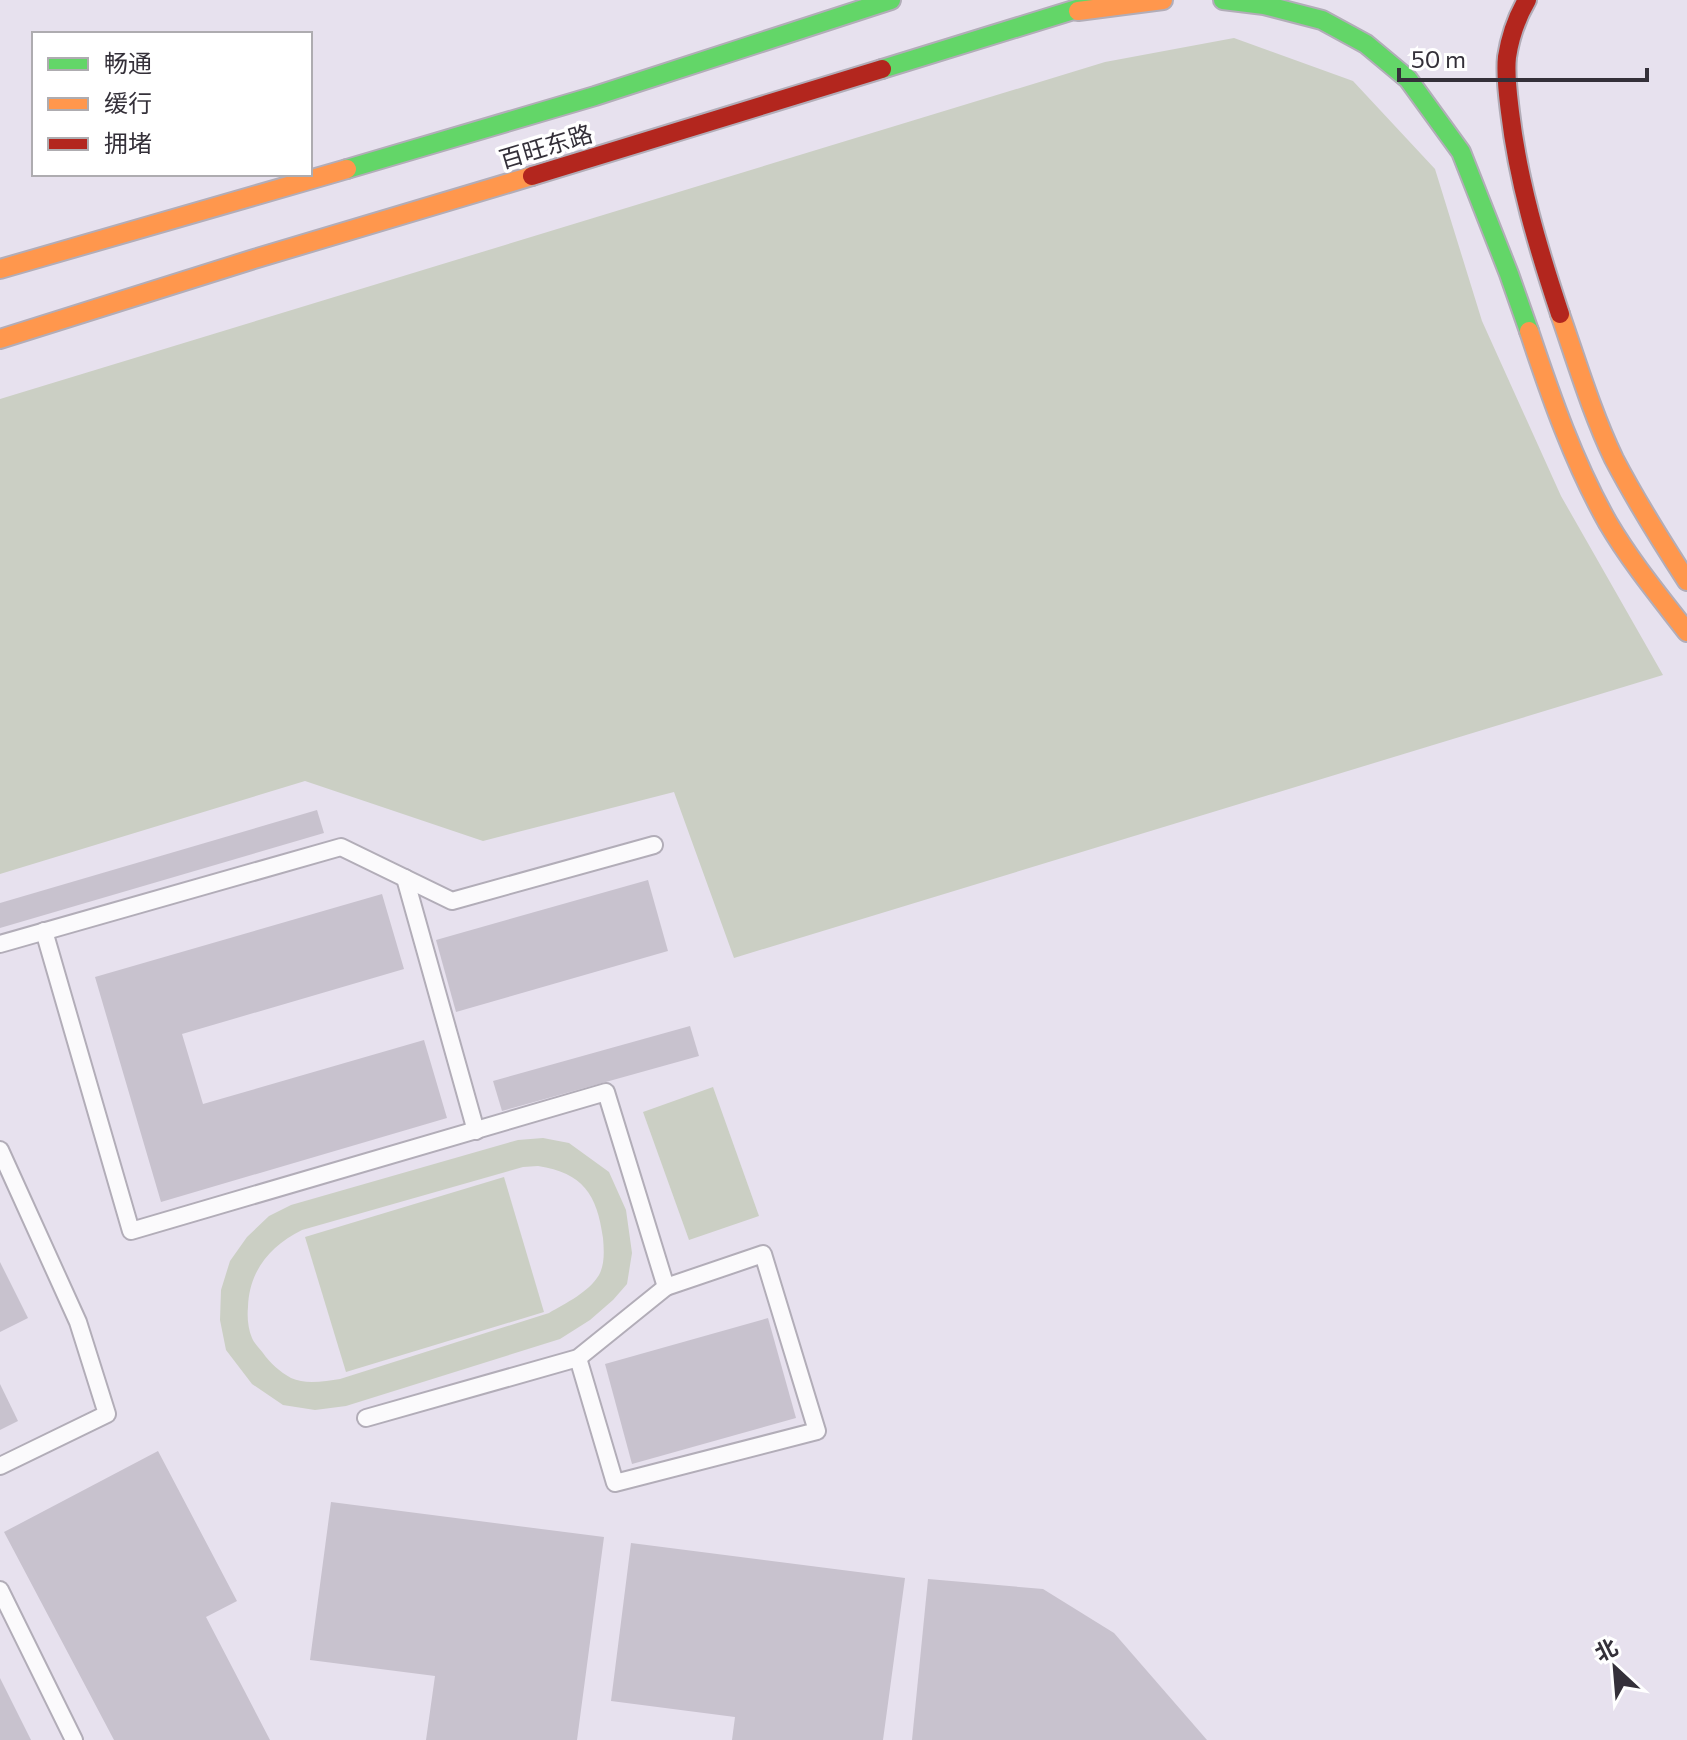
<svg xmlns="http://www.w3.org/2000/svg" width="1687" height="1740" font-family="Commissioner,'Noto Sans SC',sans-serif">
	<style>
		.green { fill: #cbcfc4; fill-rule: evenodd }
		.building { fill: #c8c2ce }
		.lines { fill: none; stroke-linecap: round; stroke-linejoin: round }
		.lane-casing { stroke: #b2adb8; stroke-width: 20 }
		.fast-casing { stroke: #b2adb8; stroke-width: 22 }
		.slow-casing { stroke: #b2adb8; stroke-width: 22 }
		.jam-casing { stroke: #b2adb8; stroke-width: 22 }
		.lane { stroke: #fbfafc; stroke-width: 16 }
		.fast { stroke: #63d668; stroke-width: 18 }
		.slow { stroke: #ff974d; stroke-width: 18 }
		.jam { stroke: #b3261e; stroke-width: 18 }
		.labels { text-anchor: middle; stroke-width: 7; stroke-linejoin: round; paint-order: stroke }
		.street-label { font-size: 24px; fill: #343039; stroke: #fff }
	</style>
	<rect width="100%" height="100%" fill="#e7e1ee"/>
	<g class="green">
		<polygon points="1234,38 1353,81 1435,169 1482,321 1561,496 1663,675 734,958 674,792 483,841 305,781 0,874 0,399 1105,62"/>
		<polygon points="713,1087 759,1216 689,1240 643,1112"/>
		<path d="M543,1138L569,1143L609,1172L626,1210L632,1253L627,1284L613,1300L590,1320L560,1339L346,1406L315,1410L283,1405L252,1384L226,1350L220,1320L221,1290L230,1261L247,1237L269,1216L291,1205L518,1140ZM538,1166C583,1173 597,1194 603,1238C604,1250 605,1264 599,1275C589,1292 566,1303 549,1313L340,1379C325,1381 306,1385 291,1378C280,1372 270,1363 263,1353C260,1349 254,1343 252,1338C248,1329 247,1317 248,1307C249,1271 270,1246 302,1230L523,1167Z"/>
		<polygon points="504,1177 544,1312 346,1372 305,1237"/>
	</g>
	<g class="building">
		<polygon points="317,810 324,833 0,928 0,903"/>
		<polygon points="648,880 668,951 456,1012 436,940"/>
		<polygon points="382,894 404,969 182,1034 203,1104 424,1040 447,1118 161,1202 95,977"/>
		<polygon points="690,1026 699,1056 502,1111 493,1081"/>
		<polygon points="0,1262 28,1318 0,1332"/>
		<polygon points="768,1318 796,1418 632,1464 605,1364"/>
		<polygon points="0,1384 18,1421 0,1430"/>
		<polygon points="158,1451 237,1601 206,1617 270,1740 114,1740 4,1532"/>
		<polygon points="331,1502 604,1537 577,1740 426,1740 435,1676 310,1660"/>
		<polygon points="631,1543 905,1578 883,1740 732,1740 735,1717 611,1701"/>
		<polygon points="928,1579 1043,1589 1114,1633 1207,1740 912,1740"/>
		<polygon points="0,1678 31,1740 0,1740"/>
	</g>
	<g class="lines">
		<g class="lane-casing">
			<g id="lane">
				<polyline points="405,878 476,1131"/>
				<polyline points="44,931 131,1231 606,1092 666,1287 763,1254 817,1431 615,1483 578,1358"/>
				<polyline points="0,944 341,847 452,901 654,845"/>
				<polyline points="0,1150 78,1322 107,1414 0,1466"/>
				<polyline points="366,1418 578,1358 666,1287"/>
				<polyline points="0,1590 74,1740"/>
			</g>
		</g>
		<g class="fast-casing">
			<g id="fast">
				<polyline points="1223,0 1264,5 1322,20 1366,44 1408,79 1461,152 1509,274 1529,331"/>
				<polyline points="882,69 1106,0"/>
				<polyline points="347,169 595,96 891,0"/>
			</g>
		</g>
		<g class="slow-casing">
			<g id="slow">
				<polyline points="1078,11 1163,0"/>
				<polyline points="0,269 347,169"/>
				<path d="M1560,314C1577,363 1592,413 1614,459C1636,501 1661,541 1687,581"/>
				<path d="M1529,331C1551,397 1574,463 1608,523C1631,562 1660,597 1687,632"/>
				<polyline points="0,339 254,259 532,176"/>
			</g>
		</g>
		<g class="jam-casing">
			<g id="jam">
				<path d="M1527,0C1517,17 1510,38 1507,57C1505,75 1508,95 1510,112C1518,181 1538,248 1560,314"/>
				<polyline points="532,176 882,69"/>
			</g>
		</g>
		<use href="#lane" class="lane"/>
		<use href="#fast" class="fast"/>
		<use href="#slow" class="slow"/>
		<use href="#jam" class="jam"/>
	</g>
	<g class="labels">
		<g class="street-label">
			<text transform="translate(546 147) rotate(-17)" y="8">百旺东路</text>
		</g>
	</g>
	<rect x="32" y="32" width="280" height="144" fill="#ffffff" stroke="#aeacb0" stroke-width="2"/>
	<rect x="48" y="58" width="40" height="12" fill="#63d668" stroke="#aeacb0" stroke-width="2"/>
	<text x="104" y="72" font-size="24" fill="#343039">畅通</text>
	<rect x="48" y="98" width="40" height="12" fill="#ff974d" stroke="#aeacb0" stroke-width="2"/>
	<text x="104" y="112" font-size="24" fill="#343039">缓行</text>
	<rect x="48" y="138" width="40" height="12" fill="#b3261e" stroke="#aeacb0" stroke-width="2"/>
	<text x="104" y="152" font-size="24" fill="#343039">拥堵</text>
	<g transform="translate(1615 1668) rotate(334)" stroke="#ffffff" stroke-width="6" paint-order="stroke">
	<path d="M0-6L14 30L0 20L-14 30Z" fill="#343039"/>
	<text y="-12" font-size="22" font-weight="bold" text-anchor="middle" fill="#343039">北</text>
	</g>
	<path d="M1399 68v12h248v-12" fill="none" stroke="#343039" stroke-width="4"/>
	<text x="1411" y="68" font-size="24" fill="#343039" stroke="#ffffff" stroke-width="6" paint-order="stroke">50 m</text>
</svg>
